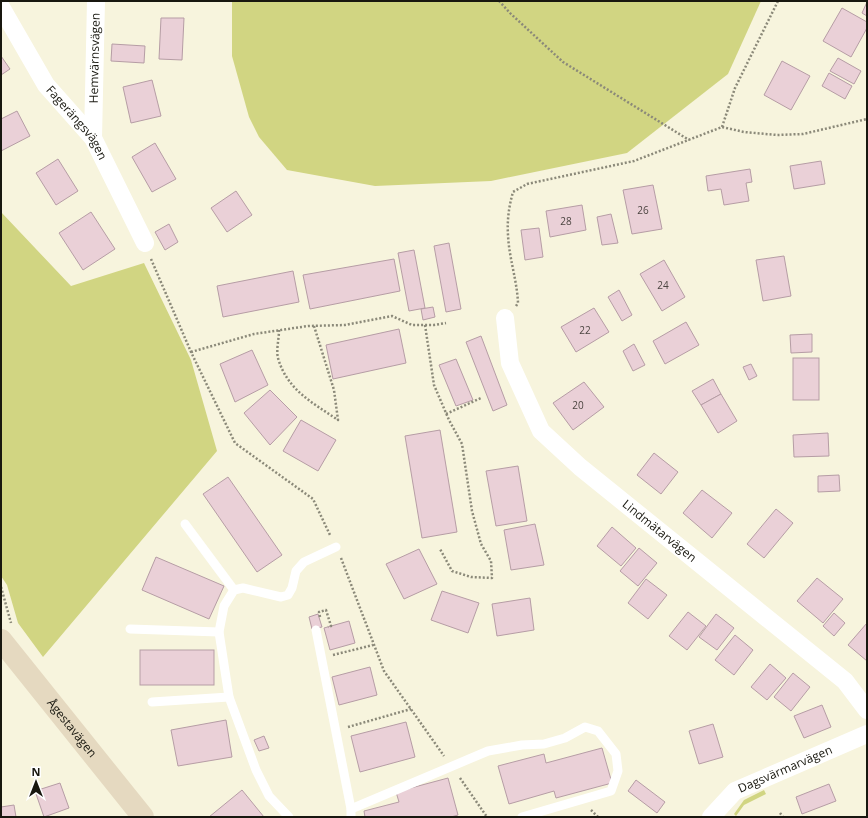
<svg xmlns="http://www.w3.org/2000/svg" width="868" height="818" font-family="'Open Sans',sans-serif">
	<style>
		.green { fill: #d1d582 }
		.building { fill: #ead0d7; stroke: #b69da5 }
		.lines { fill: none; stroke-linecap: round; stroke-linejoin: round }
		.path { stroke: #8b8979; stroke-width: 2.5; stroke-dasharray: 2 2; stroke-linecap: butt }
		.service { stroke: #fff; stroke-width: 9 }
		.minor { stroke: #fff; stroke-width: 18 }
		.secondary { stroke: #e5d9c0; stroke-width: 22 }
		.labels { text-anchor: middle; stroke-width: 3; stroke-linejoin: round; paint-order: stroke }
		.number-label { font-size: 10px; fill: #4c4541 }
		.street-label { font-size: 12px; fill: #18170f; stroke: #fff }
	</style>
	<rect width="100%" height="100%" fill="#f7f4dd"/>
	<g class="green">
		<polygon points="232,1 761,1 728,74 627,153 491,181 375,186 287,170 259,137 249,117 232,56"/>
		<polygon points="1,212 71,286 144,263 191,360 217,451 43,657 18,623 7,585 1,576"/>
		<polygon points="764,790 766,794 744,805 736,816 734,814 744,800"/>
	</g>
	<g class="building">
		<polygon points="867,2 867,16 862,13"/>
		<polygon points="842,8 867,22 867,28 851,57 823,41"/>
		<polygon points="161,18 184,18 182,60 159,59"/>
		<polygon points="112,44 145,46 144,63 111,61"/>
		<polygon points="1,56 10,69 1,75"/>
		<polygon points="838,58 861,71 854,84 830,71"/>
		<polygon points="782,61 810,76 791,110 764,95"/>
		<polygon points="829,73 852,86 845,99 822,86"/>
		<polygon points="152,80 161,116 131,123 123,87"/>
		<polygon points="17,111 30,136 1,151 1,119"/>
		<polygon points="155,143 176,179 152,192 132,157"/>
		<polygon points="58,159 78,191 56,205 36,173"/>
		<polygon points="821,161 825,184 794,189 790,166"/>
		<polygon points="750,169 752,182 746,183 749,201 724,205 721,189 708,191 706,176"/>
		<polygon points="653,185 662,229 632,234 623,190"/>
		<polygon points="236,191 252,215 227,232 211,208"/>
		<polygon points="582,205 586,230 550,237 546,211"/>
		<polygon points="91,212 115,249 83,270 59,233"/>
		<polygon points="611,214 618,243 602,245 597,217"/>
		<polygon points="169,224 178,242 165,250 155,232"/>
		<polygon points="539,228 543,257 525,260 521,230"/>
		<polygon points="449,243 461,309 446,312 434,246"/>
		<polygon points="414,250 425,308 409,311 398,253"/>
		<polygon points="784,256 791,296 763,301 756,260"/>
		<polygon points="394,259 400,291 310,309 303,275"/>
		<polygon points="664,260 685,297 662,311 640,274"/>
		<polygon points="293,271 299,302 223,317 217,286"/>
		<polygon points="619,290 632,315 622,321 608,297"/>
		<polygon points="433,307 435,317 423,320 421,309"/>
		<polygon points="594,308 609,332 576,352 561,327"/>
		<polygon points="686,322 699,345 665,364 653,341"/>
		<polygon points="399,329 406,363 333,379 326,345"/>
		<polygon points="812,334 812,352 791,353 790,335"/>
		<polygon points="481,336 507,405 493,411 466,342"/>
		<polygon points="634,344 645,365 633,371 623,351"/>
		<polygon points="252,350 268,385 235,402 220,364"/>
		<rect x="793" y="358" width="26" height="42"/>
		<polygon points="456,359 473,400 456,406 439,365"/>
		<polygon points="751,364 757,376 749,380 743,367"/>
		<polygon points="713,379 721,394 701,405 692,391"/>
		<polygon points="584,382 604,407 573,430 553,403"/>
		<polygon points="270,390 297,417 270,445 244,413"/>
		<polygon points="721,394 737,421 718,433 701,405"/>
		<polygon points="301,420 336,440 318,471 283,451"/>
		<polygon points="440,430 457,532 422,538 405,436"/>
		<polygon points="828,433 829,456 794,457 793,435"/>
		<polygon points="654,453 678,472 661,494 637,475"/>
		<polygon points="518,466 527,521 496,526 486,471"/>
		<polygon points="839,475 840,491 818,492 818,476"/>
		<polygon points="228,477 282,555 257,572 203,494"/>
		<polygon points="702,490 732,513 712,538 683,513"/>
		<polygon points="776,509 793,523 764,558 747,544"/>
		<polygon points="535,524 544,565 511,570 504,530"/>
		<polygon points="612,527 636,548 621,566 597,546"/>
		<polygon points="639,548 657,563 638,586 620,571"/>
		<polygon points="419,549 437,584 404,599 386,564"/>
		<polygon points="156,557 224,586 209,619 142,590"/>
		<polygon points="817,578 843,599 823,623 797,601"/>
		<polygon points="646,579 667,595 648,619 628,603"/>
		<polygon points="442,591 479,603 468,633 431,620"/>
		<polygon points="530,598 534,630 497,636 492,604"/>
		<polygon points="688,612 706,626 687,650 669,636"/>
		<polygon points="834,613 845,623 834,636 823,626"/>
		<polygon points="318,614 322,627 312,629 309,617"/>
		<polygon points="716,614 734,628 717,650 699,637"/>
		<polygon points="349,621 355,643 330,650 324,628"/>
		<polygon points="867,623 867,661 848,645"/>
		<polygon points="735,635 753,650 734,675 715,660"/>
		<rect x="140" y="650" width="74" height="35"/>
		<polygon points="770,664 786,678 767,700 751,687"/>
		<polygon points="370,667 377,695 339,705 332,677"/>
		<polygon points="793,673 810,687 791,711 774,697"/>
		<polygon points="822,705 831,727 804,738 794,716"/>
		<polygon points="226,720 232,757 178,766 171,730"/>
		<polygon points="406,722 415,757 360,772 351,736"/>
		<polygon points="713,724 723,757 699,764 689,731"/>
		<polygon points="264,736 269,748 259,751 254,740"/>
		<polygon points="602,748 612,783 556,798 554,791 509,804 498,766 544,754 546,763"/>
		<polygon points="448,778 458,815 451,817 365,817 364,811 399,802 396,792"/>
		<polygon points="636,780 665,802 657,813 628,791"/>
		<polygon points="60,783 69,808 44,817 35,791"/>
		<polygon points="829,784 836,801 802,814 796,797"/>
		<polygon points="242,790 264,817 209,817"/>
		<polygon points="14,805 16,817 1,817 1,807"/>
	</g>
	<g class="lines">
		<g class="path">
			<polyline points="499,1 511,14 563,62 689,140"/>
			<polyline points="722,127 735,88 778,1"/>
			<polyline points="151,259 191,352 235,443 313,499 330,535"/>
			<path d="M516,306L518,303C517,280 509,258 508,235C507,220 509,206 513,192L527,184L634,161L722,127L744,132L777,135L803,134L867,119"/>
			<polyline points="425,325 434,385 449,420 462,444 472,511 481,544 491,561 492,578 471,577 452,571 440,549"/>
			<path d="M279,330C279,339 276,350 278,358C287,390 313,403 338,420L334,390L314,326"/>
			<polyline points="191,352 254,334 308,326 345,325 392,316 412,325 434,325 446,323"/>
			<polyline points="446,414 481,398"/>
			<polyline points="341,558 384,671 444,756"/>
			<polyline points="1,587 11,623"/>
			<polyline points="320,617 319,612 326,610 331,626 328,627"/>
			<polyline points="333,655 373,645"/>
			<polyline points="348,727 411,709"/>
			<polyline points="460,778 487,817"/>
			<polyline points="591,810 598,817"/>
			<polyline points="780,813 783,817"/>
		</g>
		<g class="service">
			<polyline points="185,524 234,590"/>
			<polyline points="130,629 219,632"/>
			<polyline points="316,630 351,809"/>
			<polyline points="152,702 229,697"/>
			<polyline points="289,817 269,796 256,770 229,697 219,632 224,606 234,590 243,588 281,597 288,595 292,588 296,571 304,562 336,547"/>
			<polyline points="351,817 351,809 488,751 522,745 544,744 565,738 585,727 598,731 616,754 618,771 611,791 522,817"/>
		</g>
		<g class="minor">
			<path id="s1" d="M1,7L46,85L93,138L145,243"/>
			<path id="s2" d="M93,138L96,1"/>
			<path id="s3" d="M505,318L510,363L541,431L580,467L845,681L867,710"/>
			<path id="s4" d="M711,817L735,791L867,734"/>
		</g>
		<path class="secondary" id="s5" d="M1,640L143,817"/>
	</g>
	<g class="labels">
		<g class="number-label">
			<text x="643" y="214">26</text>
			<text x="566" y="225">28</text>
			<text x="663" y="289">24</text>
			<text x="585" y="334">22</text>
			<text x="578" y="409">20</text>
		</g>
		<g class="street-label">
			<text dy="4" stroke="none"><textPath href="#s2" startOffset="80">Hemvärnsvägen</textPath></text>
			<text dy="4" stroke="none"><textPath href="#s1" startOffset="139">Fagerängsvägen</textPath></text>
			<text dy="4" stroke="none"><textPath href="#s3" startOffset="275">Lindmätarvägen</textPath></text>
			<text dy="4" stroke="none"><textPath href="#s5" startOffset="113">Ågestavägen</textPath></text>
			<text dy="4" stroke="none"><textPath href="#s4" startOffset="90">Dagsvärmarvägen</textPath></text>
		</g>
	</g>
	<rect width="868" height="818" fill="none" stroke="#18170f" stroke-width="4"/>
	<g transform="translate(36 782)" stroke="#ffffff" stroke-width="3" paint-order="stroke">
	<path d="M0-3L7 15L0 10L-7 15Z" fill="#18170f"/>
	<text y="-6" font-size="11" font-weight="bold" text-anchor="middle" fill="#18170f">N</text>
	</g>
</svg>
